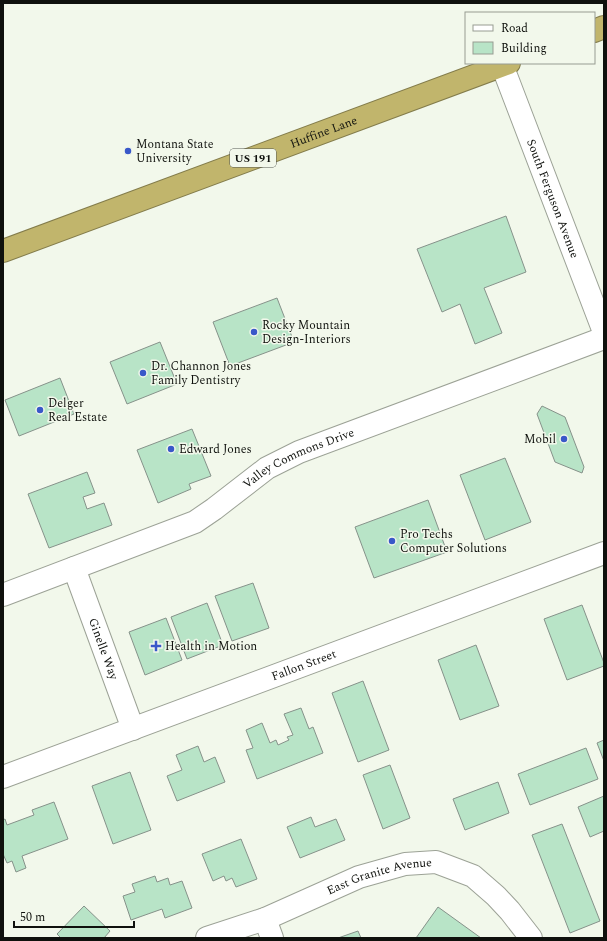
<svg xmlns="http://www.w3.org/2000/svg" width="607" height="941" font-family="Spectral,serif">
	<style>
		.building { fill: #b8e4c7; stroke: #86928a }
		.lines { fill: none; stroke-linecap: round; stroke-linejoin: round }
		.minor-casing { stroke: #9ca296; stroke-width: 24 }
		.highway-casing { stroke: #837c4b; stroke-width: 24 }
		.minor { stroke: #fff; stroke-width: 22 }
		.highway { stroke: #c1b56c; stroke-width: 22 }
		.poi-dot { fill: #3958c9; stroke: #f2f8eb; stroke-width: 1.5 }
		.labels { text-anchor: middle; stroke-width: 3; stroke-linejoin: round; paint-order: stroke }
		.shield { fill: #f2f8eb; stroke: #535650; stroke-width: 1 }
		.shield-label { font-size: 11px; font-weight: bold; fill: #0f110d }
		.street-label { font-size: 12px; fill: #0f110d; stroke: #f2f8eb }
		.poi-label { font-size: 12px; fill: #0f110d; stroke: #f2f8eb; text-anchor: start }
	</style>
	<rect width="100%" height="100%" fill="#f2f8eb"/>
	<g class="building">
		<polygon points="506,216 526,272 484,288 502,333 475,344 460,304 442,312 417,249"/>
		<polygon points="277,298 294,342 230,366 213,322"/>
		<polygon points="160,342 177,384 127,404 110,362"/>
		<polygon points="60,378 74,414 19,436 5,400"/>
		<polygon points="542,406 565,417 584,467 582,473 555,462 537,414"/>
		<polygon points="192,429 211,476 189,484 191,489 158,503 137,450"/>
		<polygon points="505,458 531,522 485,540 460,475"/>
		<polygon points="87,472 95,493 83,497 87,509 104,503 112,525 49,548 28,494"/>
		<polygon points="428,500 447,552 374,578 355,527"/>
		<polygon points="253,583 269,628 232,641 215,596"/>
		<polygon points="207,603 223,645 187,659 171,617"/>
		<polygon points="582,605 604,663 604,666 567,680 544,619"/>
		<polygon points="166,618 182,660 145,675 129,632"/>
		<polygon points="476,645 499,706 460,720 438,660"/>
		<polygon points="363,681 389,750 358,762 332,693"/>
		<polygon points="301,708 309,729 313,727 323,753 257,779 246,750 253,748 246,730 262,723 270,743 276,740 278,745 289,740 287,737 293,735 284,714"/>
		<polygon points="604,740 604,761 597,743"/>
		<polygon points="198,746 204,762 215,757 225,782 177,801 167,776 182,770 176,755"/>
		<polygon points="586,748 598,779 530,805 518,774"/>
		<polygon points="390,765 410,818 383,829 363,775"/>
		<polygon points="130,772 151,830 113,844 92,786"/>
		<polygon points="498,782 509,813 465,830 453,799"/>
		<polygon points="604,796 604,831 590,837 578,807"/>
		<polygon points="54,802 68,839 22,856 26,868 16,872 12,861 7,863 3,854 3,820 5,819 7,825 34,815 32,810"/>
		<polygon points="311,817 315,827 336,819 345,840 300,858 287,827"/>
		<polygon points="562,824 600,921 570,933 532,835"/>
		<polygon points="241,839 257,879 236,887 232,878 226,881 224,876 213,881 202,854"/>
		<polygon points="155,876 157,882 168,878 170,885 182,881 192,908 165,918 162,909 131,920 123,896 135,892 132,884"/>
		<polygon points="84,906 110,931 104,938 61,938 57,934"/>
		<polygon points="438,907 481,938 416,938"/>
		<polygon points="358,931 361,938 338,938"/>
	</g>
	<g class="lines">
		<g class="minor-casing">
			<g id="minor">
				<path id="s1" d="M502,65L604,332"/>
				<path id="s2" d="M74,568L133,729"/>
				<path id="s3" d="M3,595L195,522L214,509L267,468L299,452L604,338"/>
				<path id="s4" d="M3,777L604,553"/>
				<polyline points="265,919 272,938"/>
				<path id="s5" d="M207,938L265,919L359,877L405,864L436,862L473,876L496,896L510,911L531,938"/>
			</g>
		</g>
		<g class="highway-casing">
			<g id="highway">
				<polyline points="594,31 604,27"/>
				<path id="s6" d="M3,251L509,63"/>
			</g>
		</g>
		<use href="#minor" class="minor"/>
		<use href="#highway" class="highway"/>
	</g>
	<g class="poi-dot">
		<circle cx="128" cy="151" r="4"/>
		<circle cx="254" cy="332" r="4"/>
		<circle cx="143" cy="373" r="4"/>
		<circle cx="40" cy="410" r="4"/>
		<circle cx="564" cy="439" r="4"/>
		<circle cx="171" cy="449" r="4"/>
		<circle cx="392" cy="541" r="4"/>
		<path d="M154 640h4v4h4v4h-4v4h-4v-4h-4v-4h4z"/>
	</g>
	<g class="labels">
		<rect class="shield" x="230" y="149" width="46" height="18" rx="3"/>
		<g class="shield-label">
			<text x="253" y="162">US 191</text>
		</g>
		<g class="street-label">
			<text dy="4" stroke="none"><textPath href="#s6" startOffset="342">Huffine Lane</textPath></text>
			<text dy="4" stroke="none"><textPath href="#s1" startOffset="143">South Ferguson Avenue</textPath></text>
			<text dy="4" stroke="none"><textPath href="#s3" startOffset="328">Valley Commons Drive</textPath></text>
			<text dy="4" stroke="none"><textPath href="#s2" startOffset="86">Ginelle Way</textPath></text>
			<text dy="4" stroke="none"><textPath href="#s4" startOffset="321">Fallon Street</textPath></text>
			<text dy="4" stroke="none"><textPath href="#s5" startOffset="184">East Granite Avenue</textPath></text>
		</g>
		<g class="poi-label">
			<text x="136" y="148">Montana State<tspan x="136" dy="14">University</tspan></text>
			<text x="262" y="329">Rocky Mountain<tspan x="262" dy="14">Design-Interiors</tspan></text>
			<text x="151" y="370">Dr. Channon Jones<tspan x="151" dy="14">Family Dentistry</tspan></text>
			<text x="48" y="407">Delger<tspan x="48" dy="14">Real Estate</tspan></text>
			<text x="556" y="443" text-anchor="end">Mobil</text>
			<text x="179" y="453">Edward Jones</text>
			<text x="400" y="538">Pro Techs<tspan x="400" dy="14">Computer Solutions</tspan></text>
			<text x="165" y="650">Health in Motion</text>
		</g>
	</g>
	<rect width="607" height="941" fill="none" stroke="#0f110d" stroke-width="8"/>
	<rect x="465" y="12" width="130" height="52" fill="#f2f8eb" stroke="#979c92"/>
	<rect x="473" y="25" width="20" height="6" fill="#ffffff" stroke="#979c92"/>
	<text x="501" y="32" font-size="12" fill="#0f110d">Road</text>
	<rect x="473" y="42" width="20" height="12" fill="#b8e4c7" stroke="#979c92"/>
	<text x="501" y="52" font-size="12" fill="#0f110d">Building</text>
	<path d="M14 921v6h120v-6" fill="none" stroke="#0f110d" stroke-width="2"/>
	<text x="20" y="921" font-size="12" fill="#0f110d" stroke="#f2f8eb" stroke-width="3" paint-order="stroke">50 m</text>
</svg>
